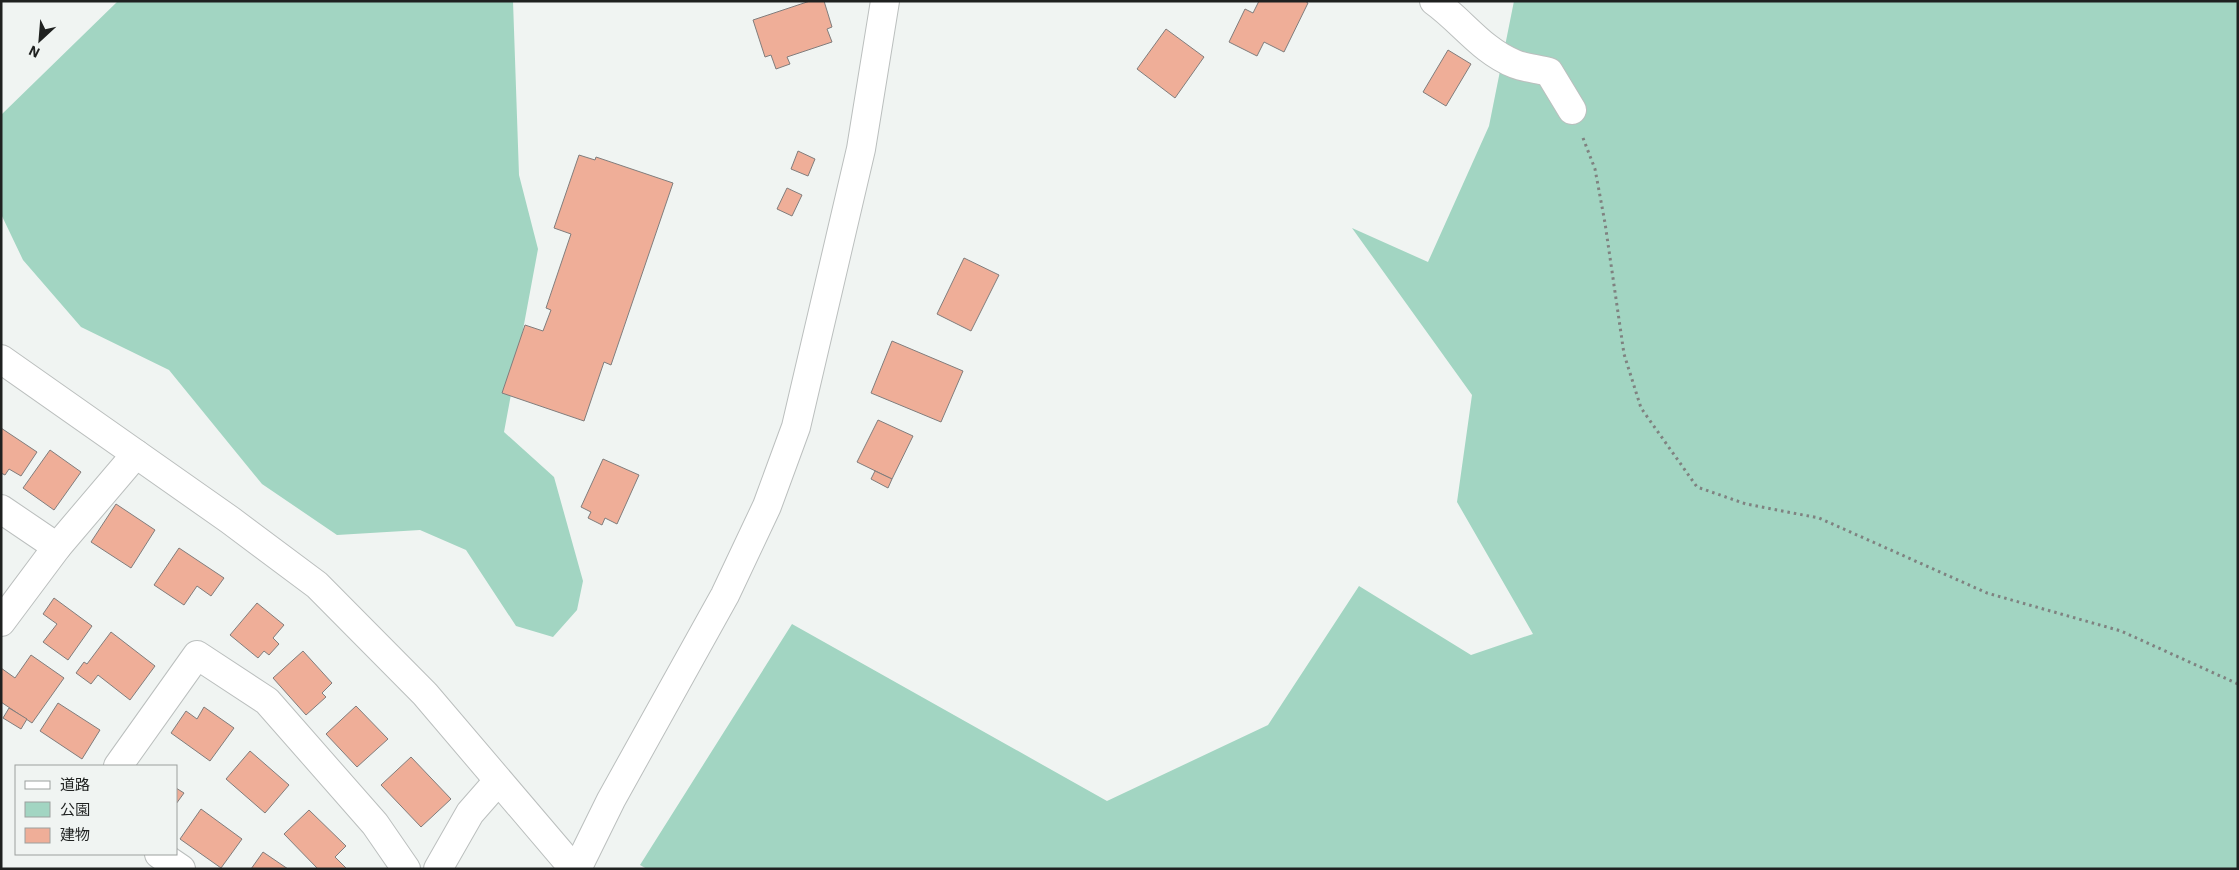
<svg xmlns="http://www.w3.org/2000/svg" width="2239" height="870" font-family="'IBM Plex Sans','Noto Sans JP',sans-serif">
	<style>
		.green { fill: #a2d5c2 }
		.building { fill: #efae98; stroke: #817d7c }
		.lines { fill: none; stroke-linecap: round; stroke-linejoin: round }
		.minor-casing { stroke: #bbbfbe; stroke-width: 30 }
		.path { stroke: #7f8280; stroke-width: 3; stroke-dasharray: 2.5 4; stroke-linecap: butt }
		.minor { stroke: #fff; stroke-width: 28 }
	</style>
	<rect width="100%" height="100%" fill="#f0f4f2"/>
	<g class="green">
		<polygon points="118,1 513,1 519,175 538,249 504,432 554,477 583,581 577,610 553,637 516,626 466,550 420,530 337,535 262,484 169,370 81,327 23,260 1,214 1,115"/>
		<polygon points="1514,1 2238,1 2238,869 647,869 640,865 792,624 1107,801 1268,725 1359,586 1471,655 1533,634 1457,502 1472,395 1352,228 1428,262 1489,126"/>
	</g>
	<g class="building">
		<polygon points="810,1 824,1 832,27 827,29 832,42 787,57 790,64 776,69 771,55 765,57 753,20"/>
		<polygon points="1259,1 1305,1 1308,3 1284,52 1264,42 1257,56 1229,42 1245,9 1253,13"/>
		<polygon points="1166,29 1204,57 1175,98 1137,69"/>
		<polygon points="1448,50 1471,64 1446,106 1423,92"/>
		<polygon points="798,151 815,159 808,176 791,169"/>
		<polygon points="579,155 595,160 596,157 673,183 611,365 604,362 584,421 502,393 525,325 543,331 551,310 546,308 571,234 554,228"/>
		<polygon points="787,188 802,195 792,216 777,209"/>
		<polygon points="964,258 999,275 971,331 937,314"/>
		<polygon points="892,341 963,371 941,422 871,393"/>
		<polygon points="878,420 913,436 892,479 857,462"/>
		<polygon points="1,428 37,452 21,476 9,469 5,475 1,473"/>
		<polygon points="50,450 81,472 54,510 23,488"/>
		<polygon points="603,459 639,475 617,524 605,518 602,525 588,518 591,512 581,507"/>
		<polygon points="875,471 892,479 888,488 871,479"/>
		<polygon points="116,504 155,530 131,568 91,542"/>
		<polygon points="179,548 224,578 211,596 197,586 184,605 154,585"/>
		<polygon points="54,598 92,626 68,660 43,642 57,624 43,614"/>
		<polygon points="257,603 284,625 273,638 279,644 269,655 264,651 258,658 230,635"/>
		<polygon points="111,632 155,666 130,700 98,675 91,684 76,673 84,662 87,664"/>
		<polygon points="303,651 332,683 322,693 326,697 306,715 273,678"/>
		<polygon points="31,655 64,678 32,723 1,702 1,668 15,678"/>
		<polygon points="58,703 100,730 82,759 40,731"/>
		<polygon points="356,706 388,739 357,767 326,734"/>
		<polygon points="204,707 234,728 210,761 171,733 186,711 197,719"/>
		<polygon points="9,708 27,719 21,729 3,718"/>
		<polygon points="250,751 289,785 265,813 226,779"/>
		<polygon points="411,757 451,799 421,827 381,785"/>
		<polygon points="176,788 184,793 176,804"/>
		<polygon points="201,809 242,839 221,868 180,839"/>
		<polygon points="309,810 346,846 335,857 347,869 318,869 284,834"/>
		<polygon points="263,852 288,869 251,869"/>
	</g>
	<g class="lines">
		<g class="minor-casing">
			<g id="minor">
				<path d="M1434,1C1462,21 1482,51 1515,64C1525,68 1538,69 1549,72L1572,110"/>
				<polyline points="1,359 230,520 317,585 425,694 574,869"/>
				<polyline points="1,509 57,547 136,454"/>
				<polyline points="1,622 57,547"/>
				<polyline points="118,766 197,655 267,701 375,824 406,869"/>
				<polyline points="159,854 181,869"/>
				<polyline points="438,869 470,813 498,781"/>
				<polyline points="577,869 611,800 725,595 767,506 796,427 861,149 885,1"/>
			</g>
		</g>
		<polyline class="path" points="1583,138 1595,169 1605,223 1624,354 1641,408 1697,487 1746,504 1819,518 1987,593 2121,631 2238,684"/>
		<use href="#minor" class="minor"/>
	</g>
	<rect width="2239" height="870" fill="none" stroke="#1f2120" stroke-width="5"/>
	<rect x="15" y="765" width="162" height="90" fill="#f0f4f2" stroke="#9ca09e"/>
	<rect x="25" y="781" width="25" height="8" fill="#ffffff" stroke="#9ca09e"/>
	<text x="60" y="790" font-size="15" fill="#1f2120">道路</text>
	<rect x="25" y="802" width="25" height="15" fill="#a2d5c2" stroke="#9ca09e"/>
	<text x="60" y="815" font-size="15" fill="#1f2120">公園</text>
	<rect x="25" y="828" width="25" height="15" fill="#efae98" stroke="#9ca09e"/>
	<text x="60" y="840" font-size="15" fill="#1f2120">建物</text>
	<g transform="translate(40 40) rotate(206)" stroke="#f0f4f2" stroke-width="4" paint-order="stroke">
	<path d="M0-4L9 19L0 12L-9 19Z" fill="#1f2120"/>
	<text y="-8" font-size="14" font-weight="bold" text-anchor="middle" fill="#1f2120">N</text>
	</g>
</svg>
